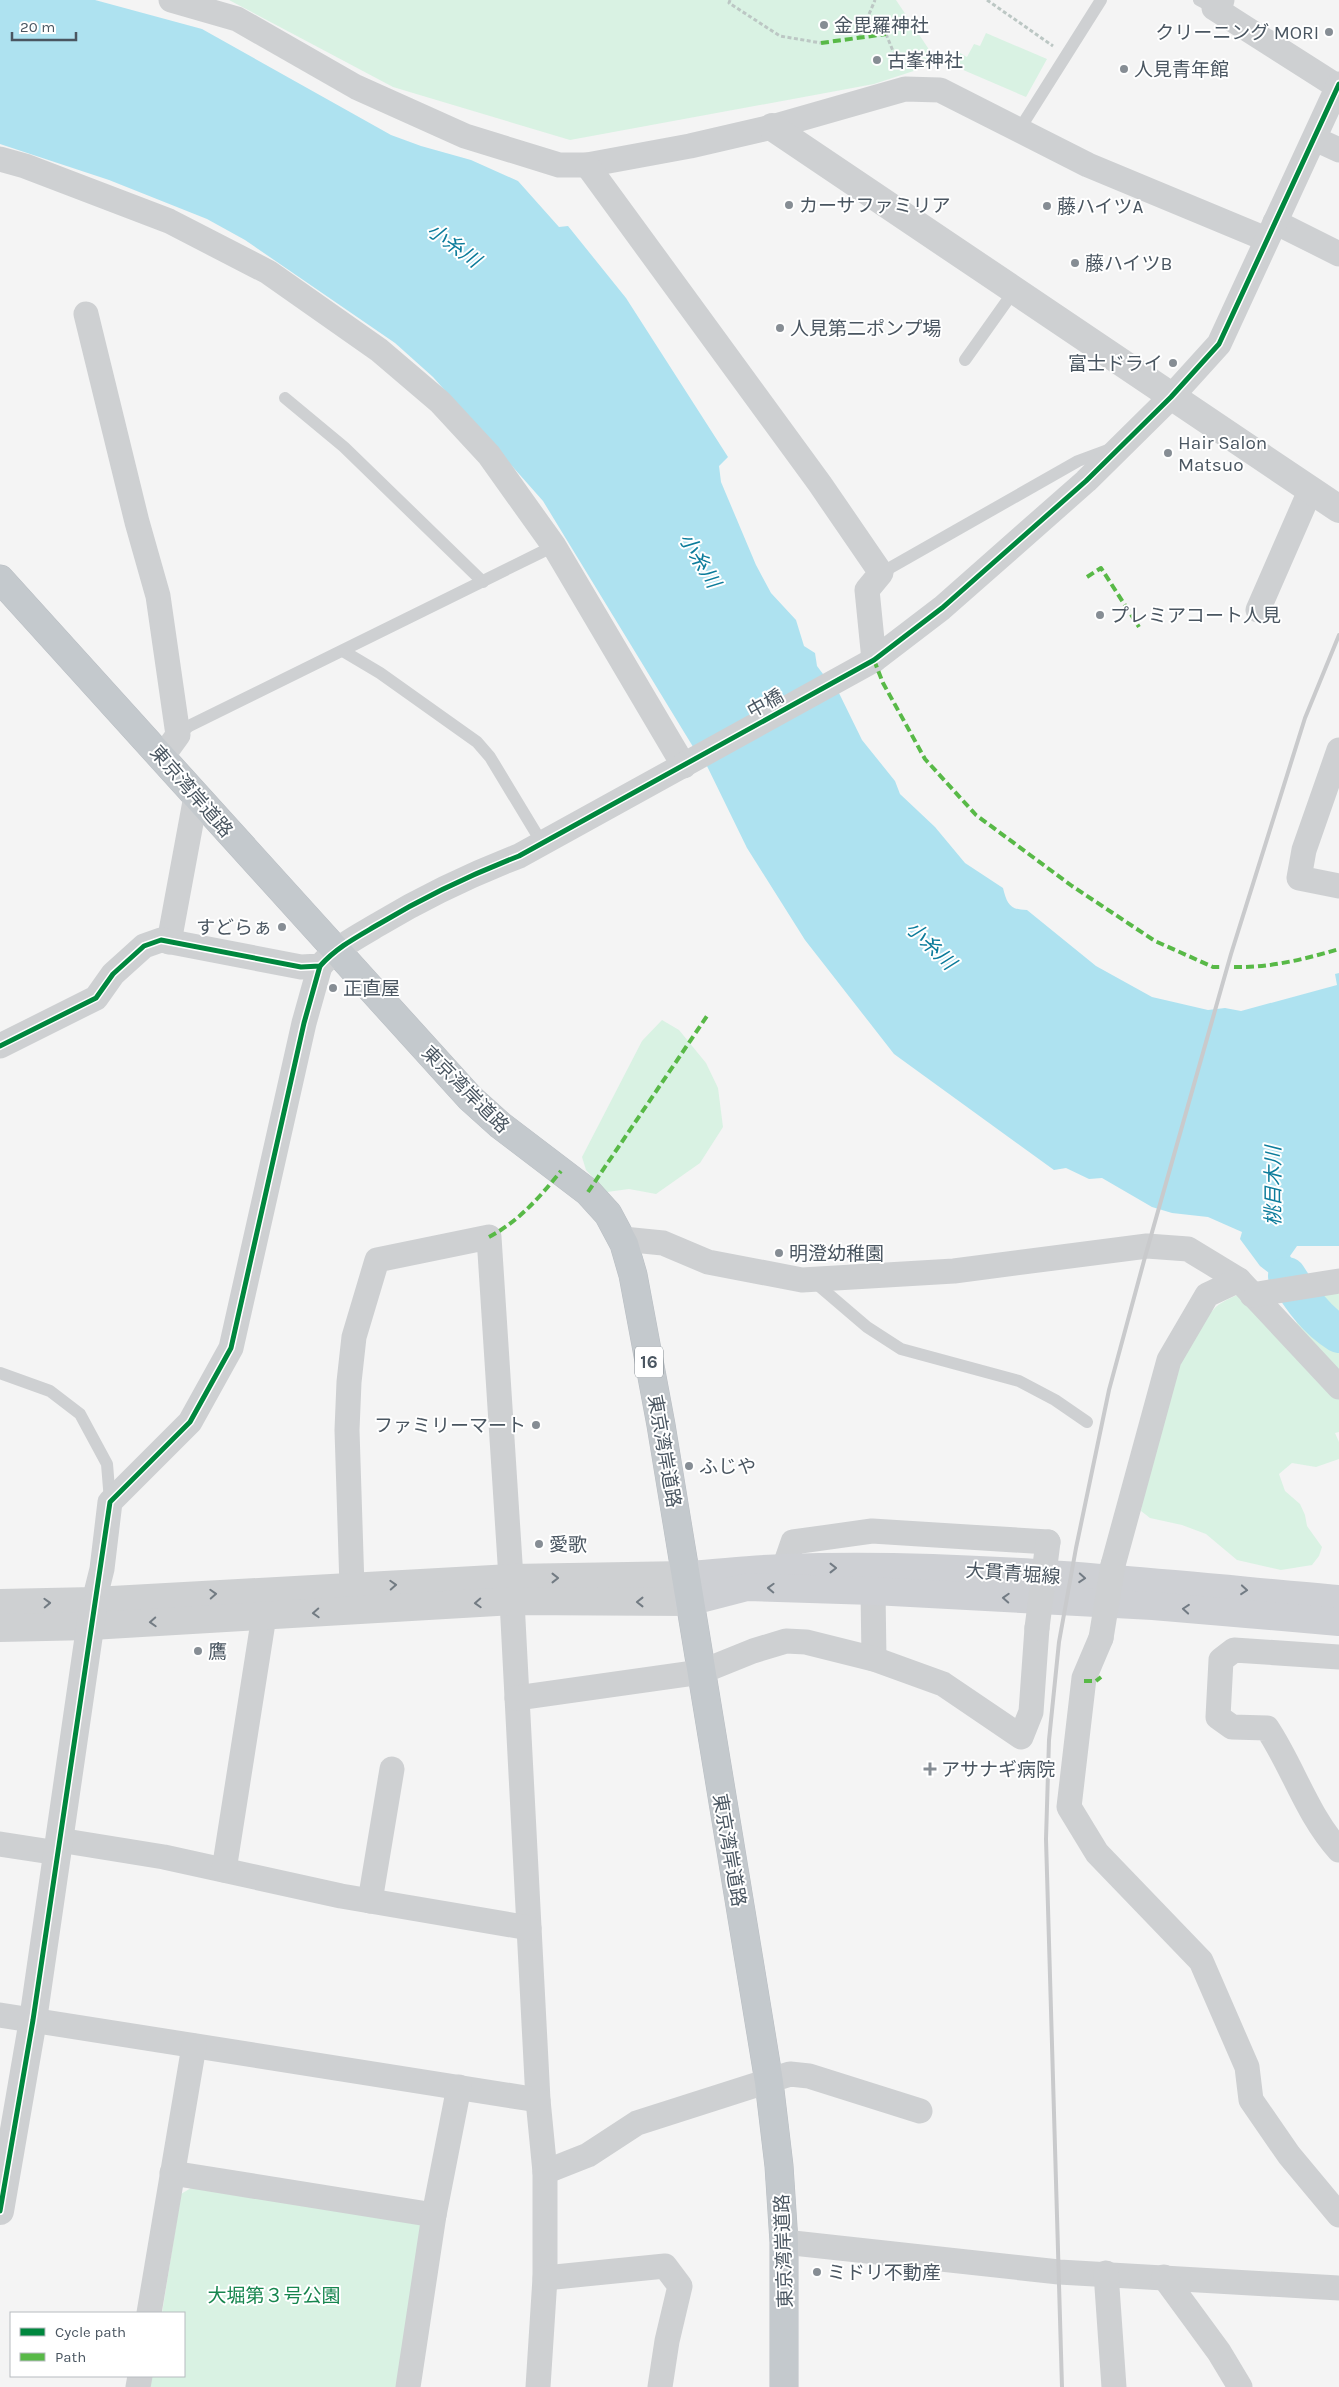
<svg xmlns="http://www.w3.org/2000/svg" width="1339" height="2387" font-family="Karla,'Noto Sans JP',sans-serif">
	<style>
		.green { fill: #d9f2e3 }
		.water { fill: #aee2f0 }
		.lines { fill: none; stroke-linecap: round; stroke-linejoin: round }
		.river { stroke: #aee2f0; stroke-width: 38 }
		.trunk-casing { stroke: #b9bec3; stroke-width: 29 }
		.path { stroke: #bcc7c4; stroke-width: 3; stroke-dasharray: 4 2.5; stroke-linecap: butt }
		.service { stroke: #ced0d2; stroke-width: 12 }
		.minor { stroke: #ced0d2; stroke-width: 25 }
		.tertiary { stroke: #ced0d2; stroke-width: 28 }
		.secondary { stroke: #ced0d4; stroke-width: 28 }
		.trunk { stroke: #c4c9cd; stroke-width: 28 }
		.rail { stroke: #c9cacc; stroke-width: 4 }
		.minor-bridge { stroke: #ced0d2; stroke-width: 25 }
		.quiet { stroke: #58b947; stroke-width: 4; stroke-dasharray: 8 4; stroke-linecap: butt }
		.cycleway-casing { stroke: #fff; stroke-width: 8 }
		.cycleway { stroke: #00873e; stroke-width: 5 }
		.oneway { stroke: #727b84 }
		.oneway2 { stroke: #727b83 }
		.poi-dot { fill: #868d94; stroke: #fff; stroke-width: 2 }
		.labels { text-anchor: middle; stroke-width: 4; stroke-linejoin: round; paint-order: stroke }
		.shield { fill: #fff; stroke: #808990; stroke-width: 1 }
		.shield-label { font-size: 18px; font-weight: bold; fill: #4a5661 }
		.poi-label { font-size: 19px; fill: #4a5661; stroke: #fff; text-anchor: start }
		.street-label { font-size: 19px; fill: #4a5661; stroke: #fff }
		.park-label { font-size: 19px; fill: #17864f; stroke: #fff }
		.water-label { font-size: 20px; font-style: italic; fill: #0c7c9b; stroke: #fff }
	</style>
	<rect width="100%" height="100%" fill="#f4f4f4"/>
	<g class="green">
		<polygon points="229,0 896,0 938,63 874,84 570,140 393,87"/>
		<polygon points="986,33 1047,59 1026,97 954,66 960,53 967,57 974,44 980,46"/>
		<polygon points="662,1020 679,1030 706,1063 718,1088 723,1127 700,1163 656,1194 629,1189 607,1192 586,1170 582,1157 642,1041"/>
		<path d="M1332,1290L1339,1294V1432L1335,1433L1339,1442V1459L1316,1467L1292,1463L1279,1474L1285,1491L1300,1504L1305,1515L1307,1526L1322,1547L1319,1556L1312,1565L1281,1570L1237,1560L1206,1534L1182,1525L1150,1518L1141,1511C1150,1455 1174,1350 1214,1309C1219,1303 1229,1299 1237,1295L1298,1330L1294,1309Z"/>
		<polygon points="191,2188 422,2225 399,2387 150,2387 152,2376 184,2376 184,2313 162,2313 181,2194"/>
	</g>
	<g class="water">
		<polygon points="0,0 95,0 202,29 391,135 421,146 471,160 518,181 559,227 568,226 626,298 728,457 719,466 721,482 756,565 771,593 796,620 804,646 815,653 817,666 826,678 695,750 543,501 433,377 395,343 245,240 207,219 109,180 0,144"/>
		<path d="M837,689L862,740L895,781L900,794L935,827L965,863L1003,888C1007,904 1010,910 1027,910L1096,966L1152,997L1208,1010L1225,1008L1241,1011L1337,985L1335,974L1339,973V1246H1297L1290,1256L1304,1277L1278,1280L1260,1266L1240,1239L1242,1232L1208,1217L1172,1213L1152,1207L1102,1178L1089,1179L1066,1168L1054,1170L894,1054L805,940L747,848L706,764Z"/>
		<polygon points="1315,1292 1312,1300 1317,1317 1305,1318 1290,1296"/>
	</g>
	<g class="lines">
		<path class="river" d="M1287,1276C1302,1299 1316,1320 1339,1334"/>
		<g class="trunk-casing">
			<polyline id="trunk" points="0,579 470,1098 500,1125 588,1192 608,1214 624,1244 633,1275 661,1425 769,2082 779,2166 784,2242 784,2387"/>
		</g>
		<g class="path">
			<polyline points="730,0 729,3 780,36 821,43"/>
			<polyline points="987,0 1053,46"/>
			<polyline points="886,34 900,68"/>
			<polyline points="859,38 875,0"/>
		</g>
		<g class="service">
			<polyline points="1199,0 1214,8"/>
			<polyline points="1019,130 1101,0"/>
			<polyline points="965,360 1014,291"/>
			<polyline points="285,398 344,447 483,582"/>
			<polyline points="881,573 1078,461 1113,448"/>
			<polyline points="343,651 380,673 477,742 490,757 542,843"/>
			<polyline points="178,735 189,726 554,546"/>
			<polyline points="812,1280 867,1327 901,1349 1019,1381 1055,1400 1087,1422"/>
			<polyline points="0,1373 50,1391 80,1414 107,1464 110,1501"/>
		</g>
		<g class="minor">
			<polyline points="171,0 237,19 356,87 465,136 559,165 587,165 690,146 772,127 905,89 940,90 1088,165 1266,239"/>
			<polyline points="1222,0 1214,8 1338,87"/>
			<polyline points="1315,139 1339,150"/>
			<polyline points="0,159 25,166 169,221 268,272 379,350 440,402 489,455 554,546 684,766"/>
			<polyline points="587,165 820,484 881,573 867,590 874,660"/>
			<polyline points="1275,222 1339,254"/>
			<polyline points="86,314 137,522 158,596 178,735 162,757"/>
			<polyline points="1258,610 1310,491"/>
			<polyline points="1339,750 1304,850 1299,878 1339,886"/>
			<polyline points="169,942 196,796"/>
			<path d="M0,1046L96,998L113,974L144,946L161,940L301,967L320,966C337,947 357,937 379,924C424,897 470,875 519,856L874,660L942,608L1086,481L1171,397L1219,344L1339,84"/>
			<polyline points="623,1239 663,1243 708,1262 802,1280 954,1271 1147,1246 1188,1249 1239,1280 1339,1387"/>
			<polyline points="1252,1295 1339,1281"/>
			<polyline points="1113,1565 1169,1360 1207,1295 1239,1280"/>
			<polyline points="784,1568 793,1542 872,1531 1048,1542"/>
			<polyline points="352,1587 347,1430 349,1382 354,1337 377,1260 489,1237 511,1578"/>
			<polyline points="873,1591 874,1659"/>
			<polyline points="94,1601 102,1569 110,1502 190,1422 231,1348 304,1023 320,966"/>
			<polyline points="512,1601 538,2100 545,2172 545,2278 538,2387"/>
			<polyline points="1101,1638 1084,1678 1069,1807 1097,1853 1201,1961 1247,2067 1251,2100 1289,2155 1339,2215"/>
			<path d="M1339,1657L1234,1650L1221,1660L1218,1717L1232,1727L1267,1728C1293,1767 1307,1815 1339,1850"/>
			<polyline points="517,1698 701,1672 753,1651 786,1641 806,1642 874,1659 943,1684 1021,1737 1031,1712 1037,1628"/>
			<polyline points="59,1840 164,1857 341,1896 529,1928"/>
			<polyline points="0,1844 58,1853"/>
			<polyline points="224,1870 264,1616"/>
			<polyline points="370,1901 392,1769"/>
			<polyline points="0,2015 538,2100"/>
			<polyline points="545,2172 588,2155 637,2123 790,2074 809,2076 920,2111"/>
			<polyline points="172,2173 434,2215"/>
			<polyline points="784,2242 1059,2272 1339,2288"/>
			<polyline points="1106,2273 1114,2387"/>
			<polyline points="1164,2277 1219,2352 1240,2387"/>
			<polyline points="545,2278 665,2266 680,2286 667,2341 660,2387"/>
			<polyline points="149,2313 194,2046"/>
			<polyline points="138,2387 140,2376"/>
			<polyline points="408,2387 434,2215 459,2087"/>
		</g>
		<g class="tertiary">
			<polyline points="772,127 1339,509"/>
			<polyline points="0,1603 94,1601 511,1578 686,1575"/>
			<polyline points="0,1628 91,1626 512,1601 689,1602"/>
			<polyline points="0,2211 33,2020 93,1607"/>
		</g>
		<g class="secondary">
			<path d="M686,1575C719,1573 752,1569 784,1568C969,1561 1155,1583 1339,1599"/>
			<polyline points="689,1602 747,1587 873,1591 1153,1606 1339,1622"/>
		</g>
		<use href="#trunk" class="trunk"/>
		<polyline class="rail" points="1062,2387 1046,1839 1049,1740 1059,1642 1076,1548 1109,1390 1145,1257 1231,954 1305,718 1339,635"/>
		<g class="minor-bridge">
			<polyline points="1037,1628 1048,1542"/>
			<polyline points="1101,1638 1113,1565"/>
		</g>
		<g class="quiet">
			<polyline points="821,43 886,34"/>
			<polyline points="1087,577 1101,568 1139,627"/>
			<polyline points="874,660 883,683 925,759 976,815 1072,886 1155,941 1213,967 1221,967"/>
			<path d="M1234,967C1269,968 1306,959 1339,949"/>
			<polyline points="588,1192 707,1016"/>
			<path d="M489,1237C519,1221 539,1198 561,1171"/>
			<polyline points="1084,1681 1096,1681 1101,1677"/>
		</g>
		<g class="cycleway-casing">
			<g id="cycleway">
				<path d="M0,1046L96,998L113,974L144,946L161,940L301,967L320,966C337,947 357,937 379,924C424,897 470,875 519,856L874,660L942,608L1086,481L1171,397L1219,344L1339,84"/>
				<polyline points="0,2211 33,2020 110,1502 190,1422 231,1348 304,1023 320,966"/>
			</g>
		</g>
		<use href="#cycleway" class="cycleway"/>
	</g>
	<defs><path id="oneway-chevron" d="M-2-3.5L2.5 0L-2 3.5" fill="none" stroke-width="1.6" stroke-linecap="round" stroke-linejoin="round" transform="scale(1.25)"/></defs>
	<g class="oneway">
		<use href="#oneway-chevron" transform="translate(833 1568)"/>
		<use href="#oneway-chevron" transform="translate(1082 1578) rotate(4)"/>
		<use href="#oneway-chevron" transform="translate(771 1588) rotate(-178)"/>
		<use href="#oneway-chevron" transform="translate(1244 1590) rotate(5)"/>
		<use href="#oneway-chevron" transform="translate(1006 1598) rotate(-177)"/>
		<use href="#oneway-chevron" transform="translate(1186 1609) rotate(-175)"/>
	</g>
	<g class="oneway2">
		<use href="#oneway-chevron" transform="translate(555 1578)"/>
		<use href="#oneway-chevron" transform="translate(393 1585) rotate(-3)"/>
		<use href="#oneway-chevron" transform="translate(213 1594) rotate(-3)"/>
		<use href="#oneway-chevron" transform="translate(640 1602) rotate(-180)"/>
		<use href="#oneway-chevron" transform="translate(47 1603) rotate(-2)"/>
		<use href="#oneway-chevron" transform="translate(478 1603) rotate(177)"/>
		<use href="#oneway-chevron" transform="translate(316 1613) rotate(177)"/>
		<use href="#oneway-chevron" transform="translate(153 1622) rotate(177)"/>
	</g>
	<g class="poi-dot">
		<circle cx="824" cy="25" r="5"/>
		<circle cx="1329" cy="32" r="5"/>
		<circle cx="877" cy="60" r="5"/>
		<circle cx="1124" cy="69" r="5"/>
		<circle cx="789" cy="205" r="5"/>
		<circle cx="1047" cy="206" r="5"/>
		<circle cx="1075" cy="263" r="5"/>
		<circle cx="780" cy="328" r="5"/>
		<circle cx="1173" cy="363" r="5"/>
		<circle cx="1168" cy="453" r="5"/>
		<circle cx="1100" cy="615" r="5"/>
		<circle cx="282" cy="927" r="5"/>
		<circle cx="333" cy="988" r="5"/>
		<circle cx="779" cy="1253" r="5"/>
		<circle cx="536" cy="1425" r="5"/>
		<circle cx="689" cy="1466" r="5"/>
		<circle cx="539" cy="1544" r="5"/>
		<circle cx="198" cy="1651" r="5"/>
		<path d="M927.5 1761.5h5v5h5v5h-5v5h-5v-5h-5v-5h5z"/>
		<circle cx="817" cy="2272" r="5"/>
	</g>
	<g class="labels">
		<rect class="shield" x="635" y="1346.5" width="28" height="31" rx="4"/>
		<g class="shield-label">
			<text x="649" y="1368">16</text>
		</g>
		<g class="poi-label">
			<text x="834" y="32">金毘羅神社</text>
			<text x="1319" y="39" text-anchor="end">クリーニング MORI</text>
			<text x="887" y="67">古峯神社</text>
			<text x="1134" y="76">人見青年館</text>
			<text x="799" y="212">カーサファミリア</text>
			<text x="1057" y="213">藤ハイツA</text>
			<text x="1085" y="270">藤ハイツB</text>
			<text x="790" y="335">人見第二ポンプ場</text>
			<text x="1163" y="370" text-anchor="end">富士ドライ</text>
			<text x="1178" y="449">Hair Salon<tspan x="1178" dy="22">Matsuo</tspan></text>
			<text x="1110" y="622">プレミアコート人見</text>
			<text x="272" y="934" text-anchor="end">すどらぁ</text>
			<text x="343" y="995">正直屋</text>
			<text x="789" y="1260">明澄幼稚園</text>
			<text x="526" y="1432" text-anchor="end">ファミリーマート</text>
			<text x="699" y="1473">ふじや</text>
			<text x="549" y="1551">愛歌</text>
			<text x="208" y="1658">鷹</text>
			<text x="941" y="1776">アサナギ病院</text>
			<text x="827" y="2279">ミドリ不動産</text>
		</g>
		<g class="street-label">
			<text transform="translate(765 703) rotate(-29)" y="7">中橋</text>
			<text transform="translate(192 791) rotate(49)" y="7">東京湾岸道路</text>
			<text transform="translate(466 1089) rotate(45)" y="7">東京湾岸道路</text>
			<text transform="translate(665 1451) rotate(80)" y="7">東京湾岸道路</text>
			<text transform="translate(1013 1573) rotate(4)" y="7">大貫青堀線</text>
			<text transform="translate(730 1850) rotate(80)" y="7">東京湾岸道路</text>
			<text transform="translate(783 2251) rotate(-92)" y="7">東京湾岸道路</text>
		</g>
		<g class="park-label">
			<text x="274" y="2302">大堀第３号公園</text>
		</g>
		<g class="water-label">
			<text transform="translate(454 245) rotate(36)" y="7">小糸川</text>
			<text transform="translate(700 560) rotate(59)" y="7">小糸川</text>
			<text transform="translate(931 945) rotate(44)" y="7">小糸川</text>
			<text transform="translate(1273 1186) rotate(-90)" y="7">桃目木川</text>
		</g>
	</g>
	<rect x="10" y="2312" width="175" height="65" fill="#ffffff" stroke="#b7bbc0"/>
	<rect x="20" y="2328" width="25" height="8" fill="#00873e" stroke="#b7bbc0"/>
	<text x="55" y="2337" font-size="15" fill="#4a5661">Cycle path</text>
	<rect x="20" y="2353" width="25" height="8" fill="#58b947" stroke="#b7bbc0"/>
	<text x="55" y="2362" font-size="15" fill="#4a5661">Path</text>
	<path d="M12 32v8h64v-8" fill="none" stroke="#4a5661" stroke-width="2.5"/>
	<text x="20" y="32" font-size="15" fill="#4a5661" stroke="#ffffff" stroke-width="4" paint-order="stroke">20 m</text>
</svg>
